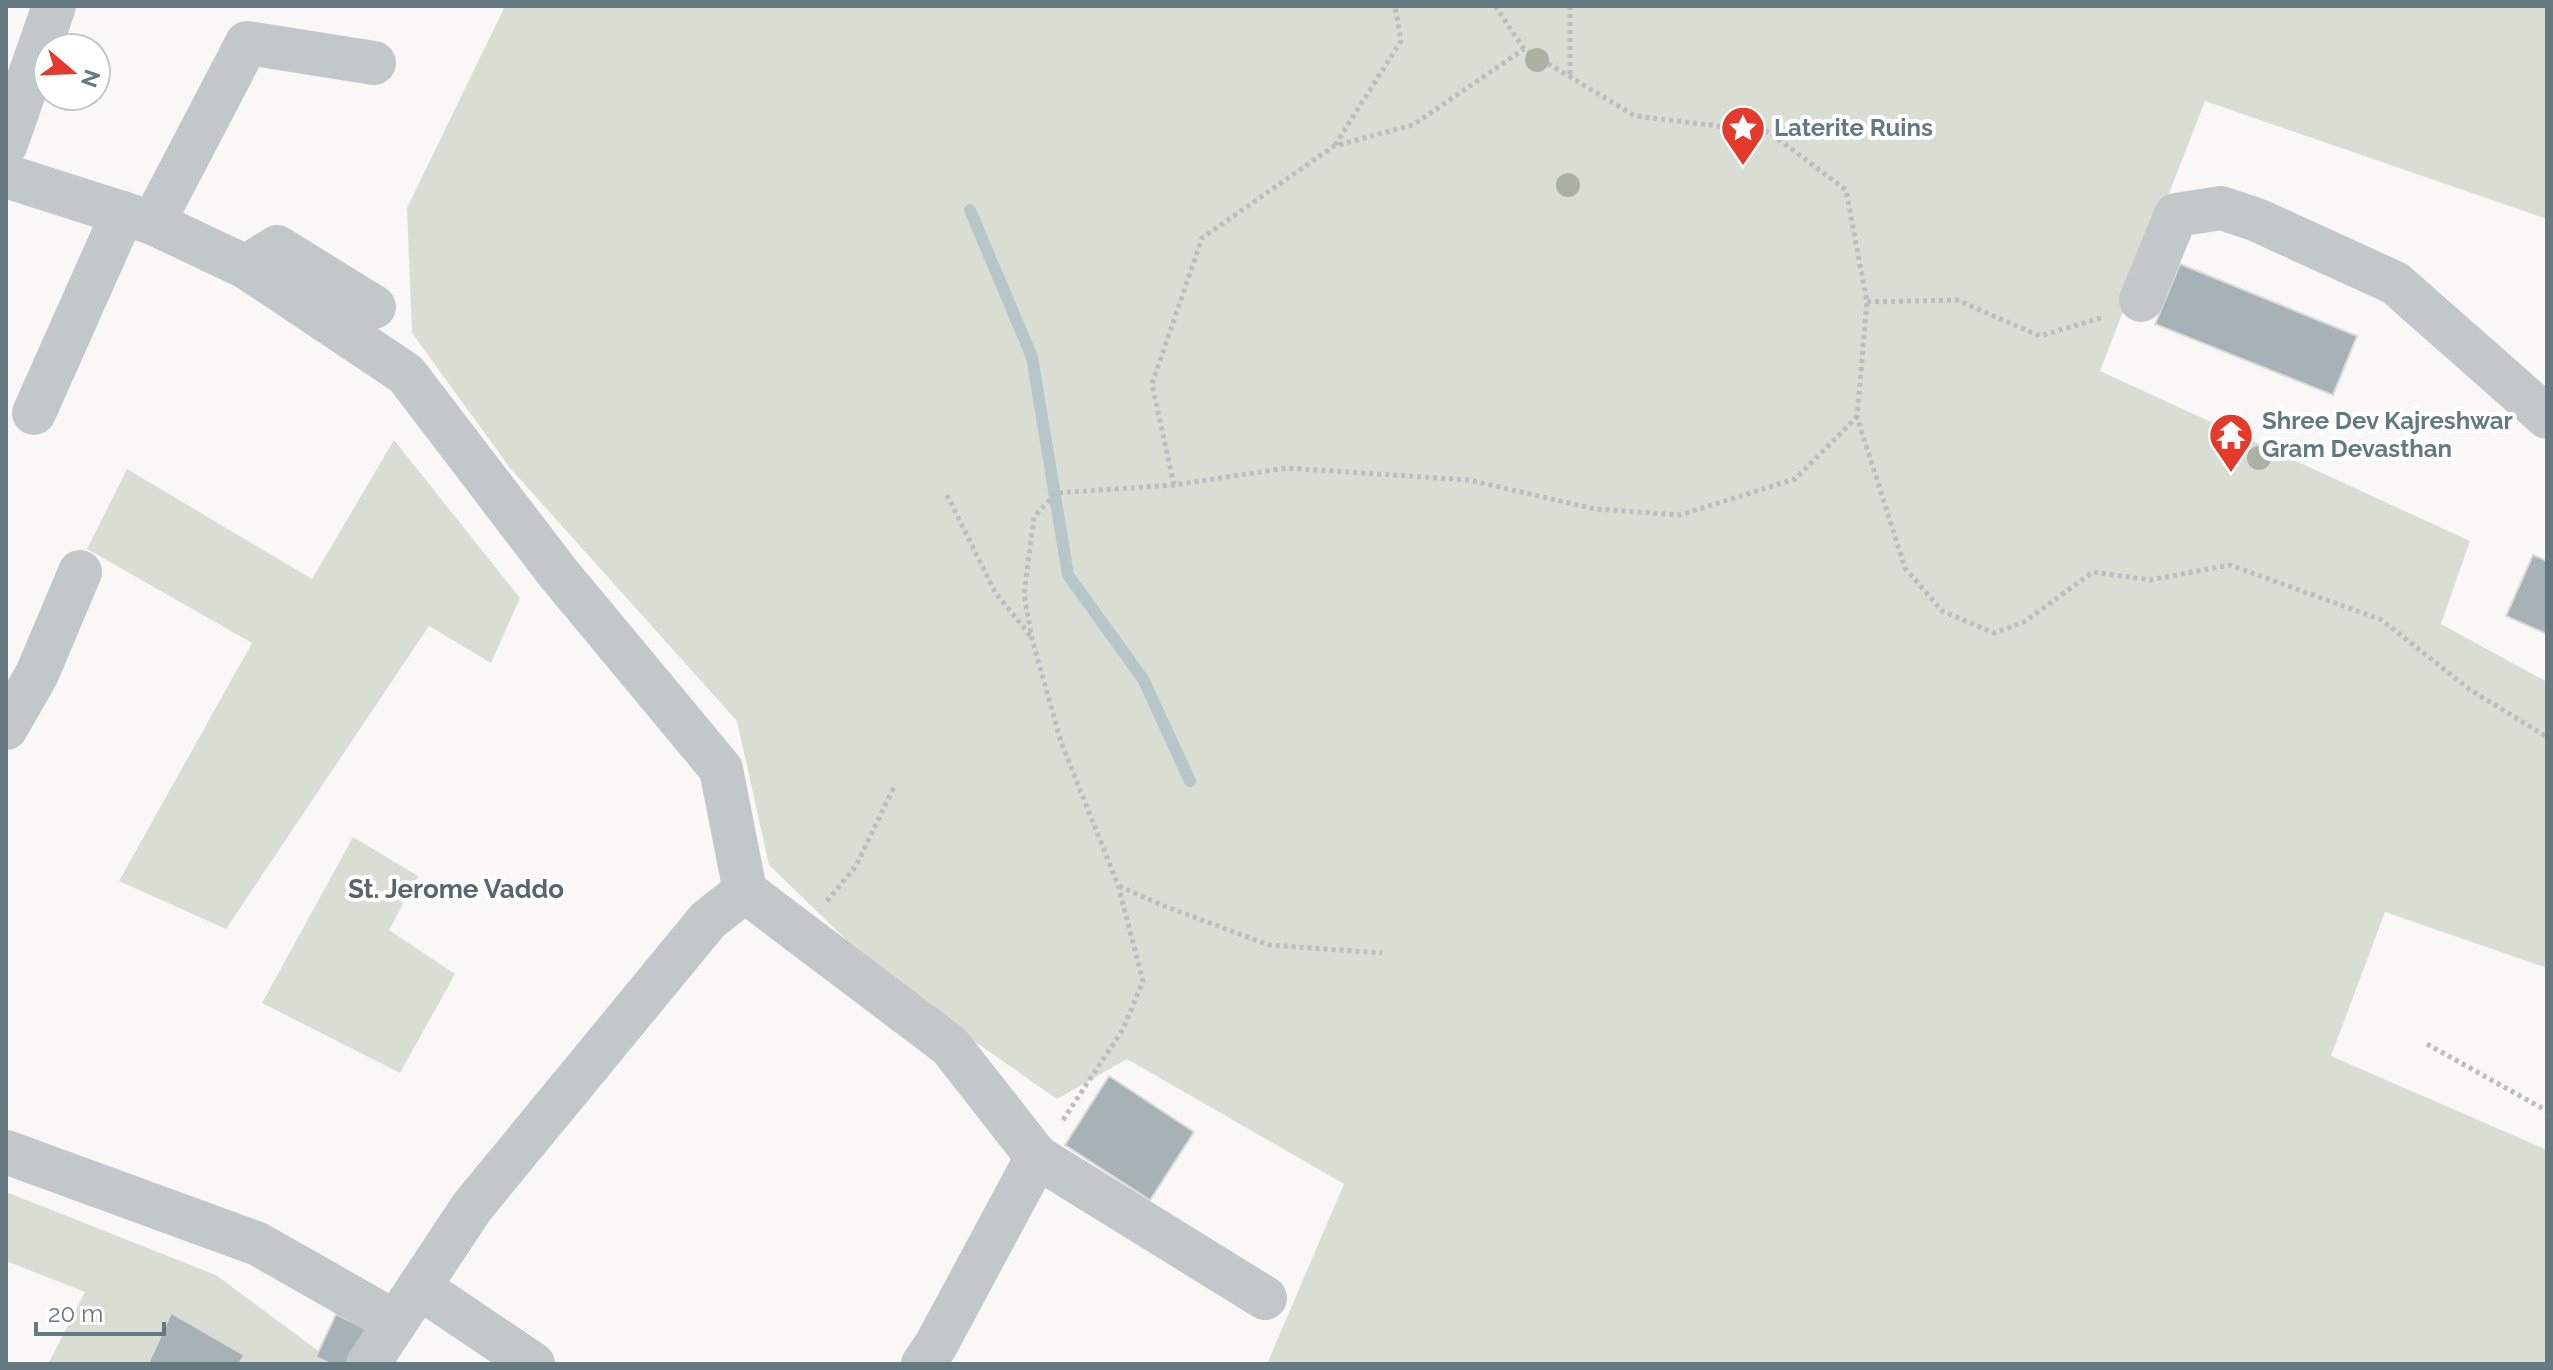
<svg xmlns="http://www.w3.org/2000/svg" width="2553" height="1370" font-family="Raleway,sans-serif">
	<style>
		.green { fill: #d9ded5 }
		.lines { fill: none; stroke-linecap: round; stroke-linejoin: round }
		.stream { stroke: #b7c7c9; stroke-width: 12 }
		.building { fill: #a6b2b5; stroke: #dadad8; stroke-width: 2 }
		.path { stroke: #babec0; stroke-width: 5; stroke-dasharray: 4 4; stroke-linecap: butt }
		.minor { stroke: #c2c7ca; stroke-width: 44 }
		.tree { fill: #aab2a5 }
		.labels { text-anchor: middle; stroke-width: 8; stroke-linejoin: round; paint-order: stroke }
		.poi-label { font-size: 24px; font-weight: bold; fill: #647981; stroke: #fff; text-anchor: start }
		.neighbourhood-label { font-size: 26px; font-weight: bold; fill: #56666c; stroke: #fff }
	</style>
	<rect width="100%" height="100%" fill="#f9f8f6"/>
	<g class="green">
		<polygon points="505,6 2547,6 2547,219 2205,101 2100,371 2470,541 2441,624 2547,682 2547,968 2385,912 2331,1056 2547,1150 2547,1364 1267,1364 1344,1184 1127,1059 1057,1099 892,984 769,865 737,721 510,468 412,333 407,208"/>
		<polygon points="394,440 520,598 491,663 429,626 226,929 119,881 252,643 87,549 127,469 312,579"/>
		<polygon points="353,837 418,876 389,930 455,974 400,1073 262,1003"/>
		<polygon points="6,1192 216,1275 332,1361 330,1364 48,1364 85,1292 6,1261"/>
	</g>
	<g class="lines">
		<polyline class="stream" points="970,210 1032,357 1068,575 1143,679 1190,781"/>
	</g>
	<g class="building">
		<polygon points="2180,264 2357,336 2333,395 2155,324"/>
		<polygon points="2533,555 2547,561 2547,634 2506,616"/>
		<polygon points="1109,1076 1194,1132 1150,1200 1065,1145"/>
		<polygon points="171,1313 244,1355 239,1364 148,1364"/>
		<polygon points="336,1314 372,1332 354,1364 331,1364 316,1357"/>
	</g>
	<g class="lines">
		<g class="path">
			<polyline points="1495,6 1524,49 1635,116 1769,132 1846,190 1867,302 1857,417 1905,568 1942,611 1994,633 2024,622 2093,572 2150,580 2230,565 2382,620 2469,689 2547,737"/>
			<polyline points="1570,6 1570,77"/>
			<polyline points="1335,145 1401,41 1395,6"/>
			<polyline points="1867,302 1957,300 2040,336 2104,317"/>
			<polyline points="1174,485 1152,384 1202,238 1334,146 1413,125 1524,49"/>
			<polyline points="947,495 995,592 1032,638"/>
			<polyline points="1119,886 1164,906 1269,945 1382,953"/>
			<polyline points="827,901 856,866 894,787"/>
			<polyline points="2427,1044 2547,1111"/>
			<polyline points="1063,1120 1123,1029 1143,981 1118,885 1061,742 1032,639 1024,594 1034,517 1056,493 1174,485 1287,468 1469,480 1595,509 1680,515 1795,479 1857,417"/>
		</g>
		<g class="minor">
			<polyline points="6,144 54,6"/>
			<polyline points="6,176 153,223 246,267 406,374 558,573 721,769 745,891 708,920 472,1207 368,1364"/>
			<polyline points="153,223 247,43 374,63"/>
			<polyline points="246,267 277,247 374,307"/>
			<polyline points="2141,300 2176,215 2221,208 2257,220 2395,283 2547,417"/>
			<polyline points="34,413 123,213"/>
			<polyline points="6,728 37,674 80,572"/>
			<polyline points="745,891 950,1046 1037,1157 936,1345 923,1364"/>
			<polyline points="6,1152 258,1244 395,1322"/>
			<polyline points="1037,1157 1265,1298"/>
			<polyline points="419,1287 533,1364"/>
		</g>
	</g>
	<g class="tree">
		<circle cx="1537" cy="60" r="12"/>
		<circle cx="1568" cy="185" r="12"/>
		<circle cx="2259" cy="458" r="12"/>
	</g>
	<defs>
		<g id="sight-pin" transform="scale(2.3)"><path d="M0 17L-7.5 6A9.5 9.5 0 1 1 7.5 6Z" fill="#e33a2c" stroke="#fff"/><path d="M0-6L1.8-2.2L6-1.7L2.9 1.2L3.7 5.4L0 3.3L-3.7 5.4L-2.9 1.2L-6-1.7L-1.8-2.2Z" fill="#fff"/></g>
		<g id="temple-pin" transform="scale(2.3)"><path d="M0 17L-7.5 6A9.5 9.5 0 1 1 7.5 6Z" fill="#e33a2c" stroke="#fff"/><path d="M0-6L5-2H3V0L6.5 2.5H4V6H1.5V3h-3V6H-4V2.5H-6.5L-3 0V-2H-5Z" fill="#fff"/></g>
	</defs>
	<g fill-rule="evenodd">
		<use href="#sight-pin" x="1743" y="128"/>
		<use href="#temple-pin" x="2231" y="435"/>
	</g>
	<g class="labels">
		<g class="poi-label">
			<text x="1774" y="136">Laterite Ruins</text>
			<text x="2262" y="429">Shree Dev Kajreshwar<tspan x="2262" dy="28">Gram Devasthan</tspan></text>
		</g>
		<g class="neighbourhood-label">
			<text x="456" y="898">St. Jerome Vaddo</text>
		</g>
	</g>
	<rect width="2553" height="1370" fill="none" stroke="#647981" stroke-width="16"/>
	<g transform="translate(72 72) rotate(109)"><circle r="38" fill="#ffffff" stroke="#c1c9cd" stroke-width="2"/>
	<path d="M0-6L14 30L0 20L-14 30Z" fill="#e33a2c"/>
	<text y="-12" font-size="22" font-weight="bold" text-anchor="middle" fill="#647981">N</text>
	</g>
	<path d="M36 1322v12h128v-12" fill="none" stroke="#647981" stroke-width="4"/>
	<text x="48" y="1322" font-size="24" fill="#647981" stroke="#ffffff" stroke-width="6" paint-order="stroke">20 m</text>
</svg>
